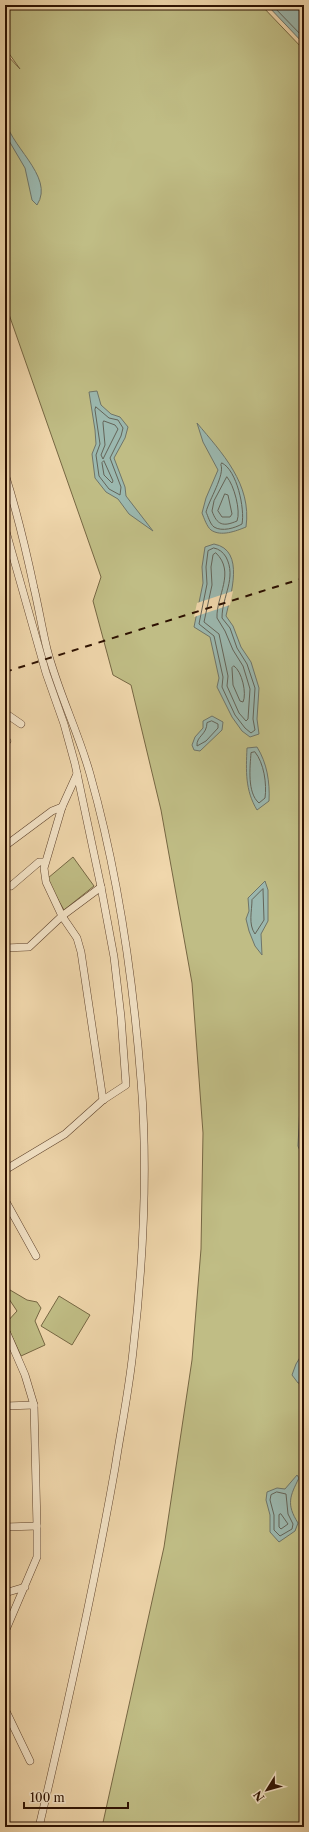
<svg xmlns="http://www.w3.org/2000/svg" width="309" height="1832" font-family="'Libre Caslon Text',serif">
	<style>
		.green { fill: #c0bd85; stroke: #766743 }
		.water { fill: #9bb8af; stroke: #6f7569 }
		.pier { fill: #f0d7ac }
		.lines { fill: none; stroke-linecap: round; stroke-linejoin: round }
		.shore { stroke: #646458; stroke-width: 1 }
		.minor-casing { stroke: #5e422c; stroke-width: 8 }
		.minor { stroke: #f5e5c9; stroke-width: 7 }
		.rail { stroke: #2d1101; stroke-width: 2; stroke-dasharray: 7 7; stroke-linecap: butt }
	</style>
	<rect width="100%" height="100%" fill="#f0d7ac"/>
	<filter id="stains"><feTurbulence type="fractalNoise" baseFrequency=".005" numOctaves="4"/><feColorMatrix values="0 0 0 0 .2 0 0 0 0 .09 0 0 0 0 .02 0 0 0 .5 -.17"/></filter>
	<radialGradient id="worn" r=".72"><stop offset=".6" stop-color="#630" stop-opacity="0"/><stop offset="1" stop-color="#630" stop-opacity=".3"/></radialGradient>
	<g class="green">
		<polygon points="5,5 261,5 304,50 304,1827 102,1827 164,1547 192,1360 201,1249 203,1133 192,983 161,810 131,685 113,675 93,601 101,577 5,303 5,53 20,69 5,48"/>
		<polygon points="73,857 94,886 64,910 53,891 48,878"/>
		<polygon points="5,1287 27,1300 37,1302 41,1308 35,1321 45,1345 21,1356 6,1323 17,1311 5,1293"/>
		<polygon points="59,1296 90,1315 72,1345 41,1326"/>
	</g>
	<g class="water">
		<polygon points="267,5 304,5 304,44"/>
		<path d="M5,116C6,144 56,176 37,205L32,200L25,168L5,134Z"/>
		<polygon points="97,391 101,405 111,414 120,417 128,427 125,438 114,458 125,487 126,496 153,531 129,514 118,499 106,492 95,478 92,454 96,444 95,430 89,392"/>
		<path d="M197,423C222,453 252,484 246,527C236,531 221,537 211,530C207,527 204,518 202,513L206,498L218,470L203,442Z"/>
		<path d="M214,544C246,550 230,596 226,616L233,626L241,647L251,662L259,688L257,719L259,734L250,737L242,731L232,717L217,687L219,678L210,637L194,627L203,583L202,567L205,547Z"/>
		<polygon points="212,716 223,722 222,730 200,751 194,750 192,745 195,737 203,728 203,721"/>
		<path d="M257,747C267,763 270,782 269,801L257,810C245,790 246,771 247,748Z"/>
		<polygon points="265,881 268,890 268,921 261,934 262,955 255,946 249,931 246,919 249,911 248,898"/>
		<polygon points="304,1073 304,1161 298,1146 301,1084"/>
		<polygon points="304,1351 304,1384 298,1383 292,1375 296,1364"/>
		<path d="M297,1475L299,1478C290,1496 286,1504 298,1523L295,1531L279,1542L270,1532V1515L266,1500L267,1492L277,1488L285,1489Z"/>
	</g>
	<polygon class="pier" points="233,591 230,605 194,617 197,603"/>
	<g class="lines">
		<g class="shore">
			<polyline points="272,5 304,38"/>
			<polygon points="96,407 109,418 118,420 123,428 121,436 110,458 121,487 120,495 109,489 99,476 96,455 100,444 95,410"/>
			<polygon points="104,421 115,425 118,429 103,459 101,455 105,445 103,423"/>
			<polygon points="104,461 113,481 112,483 104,475 102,463"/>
			<path d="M222,463C237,470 245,509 242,524C235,528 222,532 214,527C210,524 208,516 206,512C209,500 225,475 221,465Z"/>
			<path d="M227,477C234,485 241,511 237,521C223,527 217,525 212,511L214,501Z"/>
			<polygon points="225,494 228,495 232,514 230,517 222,517 218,511"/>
			<path d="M214,548C219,549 223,552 226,557C237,578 222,596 222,618L230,628L237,648L247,664L255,688L253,719L255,730L251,733L245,728L235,715L222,687L223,677L214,636L199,624L207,584L206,567L208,551Z"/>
			<path d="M216,553C236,572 216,596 217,618L225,631L233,650L243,666L247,679L250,689L248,719L246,721L239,713L227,686L228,676L219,634L204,622L212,585L211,567L213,555Z"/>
			<path d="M234,666C242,671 247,694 243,702L240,701L233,685L232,668Z"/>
			<path d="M212,721L218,724V728L206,741L197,746C196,736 207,735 207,723Z"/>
			<path d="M255,752C264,763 267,784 265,798L259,803C247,793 250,767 251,753Z"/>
			<path d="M263,889L264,920L255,934C248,924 252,911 252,900Z"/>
			<polygon points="277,1492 286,1494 288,1514 293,1524 292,1529 280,1536 274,1530 274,1515 270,1500 271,1495"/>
			<polygon points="281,1514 288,1524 281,1529 279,1527 279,1515"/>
		</g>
		<g class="minor-casing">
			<g id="minor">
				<path d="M5,474C17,512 26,550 34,588C39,609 42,629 47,649C58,692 78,731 90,774C118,873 133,978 141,1081C148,1168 143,1265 133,1351C129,1390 121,1429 115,1468C94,1588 67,1708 39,1827"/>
				<polyline points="5,528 46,673 64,724 75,764 101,887 114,957 121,1017 126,1085 103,1100 65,1134 5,1170"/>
				<polyline points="5,713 21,724"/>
				<polyline points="5,743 7,741"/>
				<polyline points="77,774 62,807 44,868 46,882 62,916 101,887"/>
				<polyline points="5,846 52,811 62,807"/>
				<polyline points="11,886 39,862 45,862"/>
				<polyline points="5,948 29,947 62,916 77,938 81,952 103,1100"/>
				<polyline points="5,1200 36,1256"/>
				<polyline points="5,1329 25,1375 34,1405 37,1526 37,1557 5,1632"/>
				<polyline points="5,1406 34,1405"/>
				<polyline points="5,1527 37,1526"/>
				<polyline points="5,1593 25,1587"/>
				<polyline points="5,1709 30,1761"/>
			</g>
		</g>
		<use href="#minor" class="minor"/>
		<polyline class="rail" points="5,672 304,578"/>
	</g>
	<rect width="309" height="1832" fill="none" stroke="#f0d7ac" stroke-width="20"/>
	<rect x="6" y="6" width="297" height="1820" fill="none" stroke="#2d1101" stroke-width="2"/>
	<rect x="10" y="10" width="289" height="1812" fill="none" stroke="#2d1101"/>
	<g transform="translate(267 1790) rotate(233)" stroke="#f5e5c9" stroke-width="3" paint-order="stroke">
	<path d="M0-3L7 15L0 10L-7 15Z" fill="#2d1101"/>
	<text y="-6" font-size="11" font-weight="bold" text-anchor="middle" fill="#2d1101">N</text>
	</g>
	<path d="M24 1802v6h104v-6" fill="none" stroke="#2d1101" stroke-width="2"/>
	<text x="30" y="1802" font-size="12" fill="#2d1101" stroke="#f5e5c9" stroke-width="3" paint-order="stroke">100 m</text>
	<rect width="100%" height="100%" filter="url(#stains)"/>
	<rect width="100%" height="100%" fill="url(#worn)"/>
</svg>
